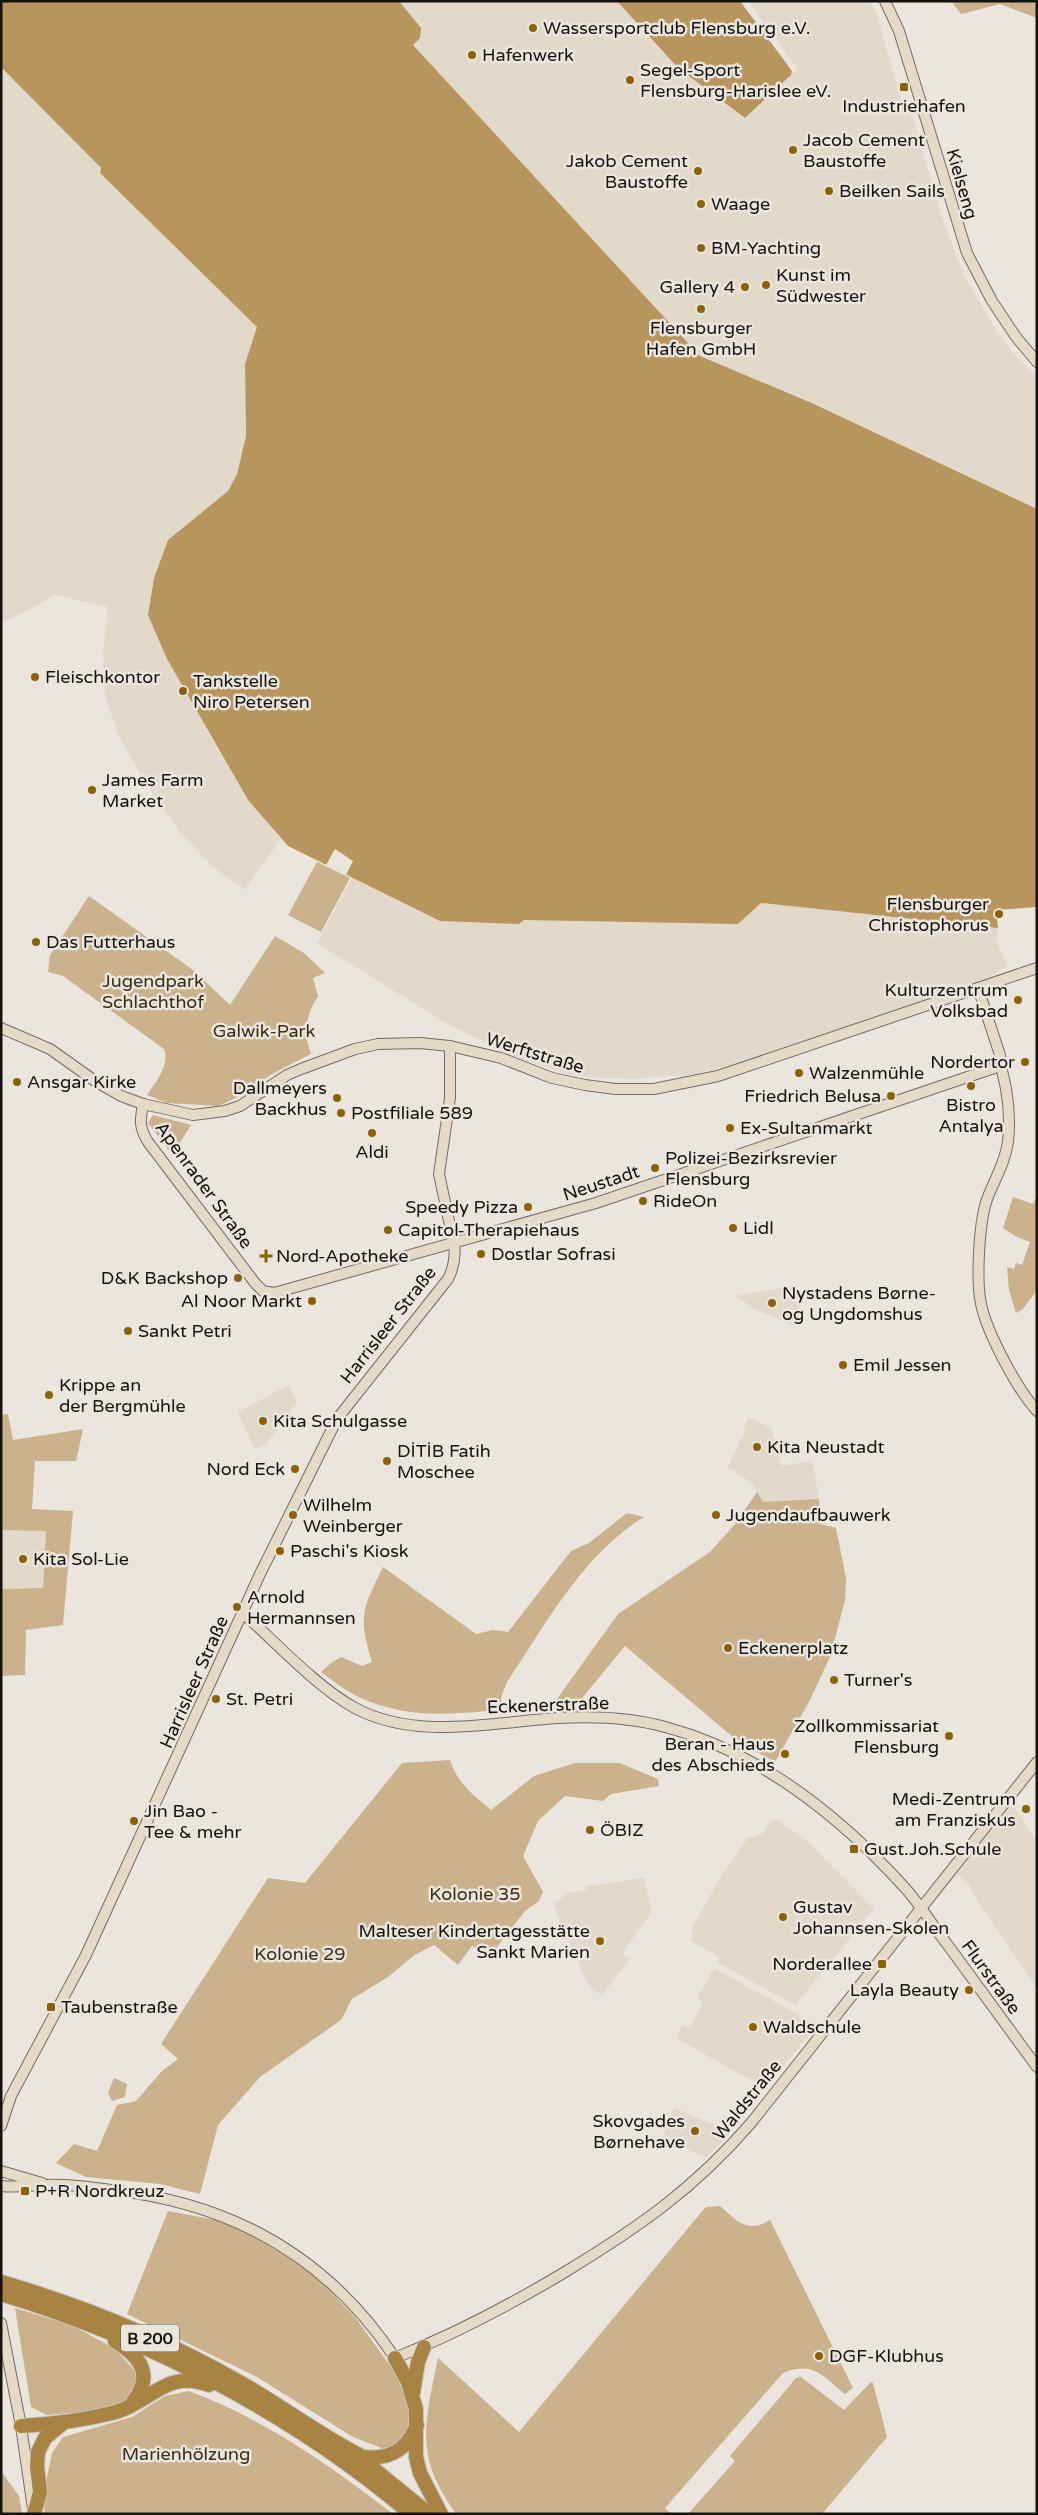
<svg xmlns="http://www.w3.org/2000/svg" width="1038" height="2515" font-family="'Varela Round',sans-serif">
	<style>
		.built { fill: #e3d9ca }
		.green { fill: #cbb28c }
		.water { fill: #b8955d }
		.pier { fill: #eae5dd }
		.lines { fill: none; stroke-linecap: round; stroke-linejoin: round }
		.secondary-casing { stroke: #716c65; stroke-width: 12 }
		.highway-casing { stroke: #c2c2c1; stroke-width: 16 }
		.secondary { stroke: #e5dac6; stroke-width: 10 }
		.highway { stroke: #a98342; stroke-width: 14 }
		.poi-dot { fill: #8c6204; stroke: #eae5dd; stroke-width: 2 }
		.labels { text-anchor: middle; stroke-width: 5; stroke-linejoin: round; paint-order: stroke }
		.shield { fill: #eae5dd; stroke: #55524e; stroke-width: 1 }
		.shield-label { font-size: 16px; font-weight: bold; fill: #151310 }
		.poi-label { font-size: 18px; fill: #151310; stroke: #eae5dd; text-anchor: start }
		.street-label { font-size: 18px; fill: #151310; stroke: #eae5dd }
		.park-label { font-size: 18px; fill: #3b2b11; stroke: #eae5dd }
	</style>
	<rect width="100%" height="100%" fill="#eae5dd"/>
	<g class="built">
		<polygon points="399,1 617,1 677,68 745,119 798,69 748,1 870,1 876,12 899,94 914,122 941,214 962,271 994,327 1013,353 1037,377 1037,509 814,404 700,356 413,45 420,38 408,14"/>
		<polygon points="1,67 101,169 100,173 258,327 245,364 246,436 237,474 228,491 168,540 154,578 148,615 167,659 222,757 248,800 281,839 244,890 212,866 180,832 149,789 119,737 105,696 103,654 108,607 55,595 5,622 1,617"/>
		<polygon points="352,878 440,921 519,924 524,920 657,921 761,903 998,928 997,942 1007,965 992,976 732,1066 688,1075 632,1079 597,1078 567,1074 507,1054 441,1020 317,943"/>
		<polygon points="795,1285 801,1317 799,1323 794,1326 756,1310 736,1296"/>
		<polygon points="289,1385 297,1403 265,1445 254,1449 238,1412"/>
		<polygon points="748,1417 771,1428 782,1466 812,1461 819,1499 763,1503 752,1483 728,1467 744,1433"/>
		<polygon points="1,1530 46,1530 43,1588 1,1589"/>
		<polygon points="1012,1804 1037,1842 1037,1989 977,1900 969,1885 957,1874"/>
		<polygon points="777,1819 808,1842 874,1909 795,2005 717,1962 719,1957 691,1941 693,1926 720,1878 748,1838 763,1833 770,1822"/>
		<polygon points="644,1878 652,1911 622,1954 630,1959 602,1995 593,1990 586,1980 553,1905 568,1893 587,1890 587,1886"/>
		<polygon points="714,1968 817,2025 765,2088 676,2038 683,2025 689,2028 692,2025 703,2002 697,1998"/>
		<polygon points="674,2108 720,2127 730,2134 706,2157 662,2139"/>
	</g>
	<g class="green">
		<polygon points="951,1 1037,1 1037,18 1000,4 961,14"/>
		<polygon points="317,862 350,878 321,932 288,915"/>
		<path d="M89,896L193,970L230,1005L275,936L304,953L325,973L313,978L318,996C306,1014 303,1034 311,1054L272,1074L242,1095L219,1106L167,1103L147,1095C156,1081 170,1066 164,1049L63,976L48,972L50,955Z"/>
		<polygon points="153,1115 191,1125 172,1155 148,1123"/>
		<polygon points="1037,1196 1037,1290 1023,1309 1016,1313 1009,1290 1007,1267 1014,1269 1016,1263 1022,1265 1030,1242 1017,1237 1003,1228 1013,1197 1033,1204"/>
		<polygon points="8,1414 13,1440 83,1429 76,1461 35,1461 32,1509 73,1511 63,1625 26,1630 25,1675 1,1676 1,1589 43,1588 46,1531 1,1530 1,1415"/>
		<polygon points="757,1492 763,1502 819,1499 821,1524 836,1528 846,1578 845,1600 830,1657 809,1702 775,1762 740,1743 625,1646 578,1703 552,1706 618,1614 710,1552 735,1524"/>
		<path d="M627,1513L644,1517C583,1554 546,1624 507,1682L502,1694L500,1710C451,1714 410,1719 363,1699C348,1693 334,1681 321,1672L331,1663L341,1657L362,1666L372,1662C358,1616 362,1610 383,1567L476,1634L493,1630L508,1632L571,1551L589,1543Z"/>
		<path d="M450,1760C457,1783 473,1795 491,1810L534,1776L575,1763H620L658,1779L659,1786L611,1794L603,1801L565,1796L538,1821L523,1856L543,1892L539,1901L525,1911L489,1957L472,1946L458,1965L434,1945L413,1956L388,1977L352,1999L341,2020L260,2077L218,2125L200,2194L160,2184L86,2177L56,2163L74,2144L97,2151L117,2105L136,2101L162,2071L178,2059L161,2044L268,1878L305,1883L402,1763Z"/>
		<polygon points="114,2078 127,2084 125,2097 112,2101 108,2093"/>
		<path d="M720,2206C737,2221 747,2234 770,2220L853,2388L845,2394C824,2377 813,2360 783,2373L665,2508L671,2514H456C444,2496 431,2476 428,2455C422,2424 432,2389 438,2358L519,2432L699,2215L706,2207Z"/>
		<polygon points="168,2211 232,2223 311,2271 355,2317 396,2374 411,2412 405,2440 384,2449 353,2437 257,2377 127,2314"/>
		<polygon points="15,2308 71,2325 114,2348 138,2374 137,2389 123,2404 97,2411 47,2415 31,2407"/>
		<polygon points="801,2377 844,2410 871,2382 873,2383 887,2437 822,2514 688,2514 735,2461 730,2456 796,2378"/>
		<path d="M189,2391C263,2418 331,2466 393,2514H45L43,2497L52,2453L63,2437L132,2417L165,2396Z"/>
		<polygon points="1,2471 19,2496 22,2514 1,2514"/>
	</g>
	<g class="water">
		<polygon points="1,1 399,1 421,28 420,38 413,45 700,356 814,404 1037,509 1037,907 996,910 998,928 761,903 738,924 524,920 519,924 440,921 288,846 248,800 167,659 148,615 154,578 168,540 228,491 237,474 246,436 245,364 257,327 100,173 101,168 1,67"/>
		<polygon points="617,1 740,1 792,71 791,75 745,118 678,68"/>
	</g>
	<polygon class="pier" points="335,849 353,861 346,875 326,865"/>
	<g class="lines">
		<g class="secondary-casing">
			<g id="secondary">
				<polyline points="885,1 899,31 967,253 992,301 1016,337 1037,362"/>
				<path d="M978,988L1000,1055C1000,1067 1004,1077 1006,1089C1009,1106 1010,1124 1008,1142C1005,1164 993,1182 986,1202C979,1226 976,1281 981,1304C987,1333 1017,1389 1037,1411"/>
				<polyline points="1,1028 50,1049 95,1081 121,1096 143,1104 193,1115 225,1111 240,1106 287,1075 301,1069 355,1049 378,1044 420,1043 450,1046 501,1058 552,1078 585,1085 615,1089 654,1089 718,1076 1037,968"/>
				<path d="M143,1104C140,1120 139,1128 148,1142L255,1283L263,1291L274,1293L596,1203L1000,1066"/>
				<path d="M243,1613C275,1642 318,1688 355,1708C416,1741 493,1722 558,1718C594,1716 630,1717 665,1727C760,1752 841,1817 906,1889C921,1906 933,1926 947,1944C977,1985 1007,2026 1037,2067"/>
				<path d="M1,2126L11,2096L86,1955L260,1574L337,1419L448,1279C454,1267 456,1257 454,1244L439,1174L450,1098V1046"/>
				<polyline points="1,2171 42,2183"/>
				<path d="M1,2186C17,2188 32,2185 47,2185C68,2184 90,2187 111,2190C232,2203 328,2257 395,2358C455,2334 510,2305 565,2272C639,2227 694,2189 751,2123L1037,1762"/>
				<polyline points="1,2323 21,2426 33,2509"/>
			</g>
		</g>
		<g class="highway-casing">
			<g id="highway">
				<path d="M1,2282C84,2306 168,2341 243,2384C283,2407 321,2436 363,2457C390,2460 407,2450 417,2425"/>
				<path d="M1,2294C149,2339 293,2414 411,2514"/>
				<path d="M115,2341C141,2357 154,2375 133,2402"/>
				<polyline points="395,2358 408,2382 416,2409 416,2457 420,2473 441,2514"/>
				<polyline points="413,2393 418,2362 424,2347"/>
				<path d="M21,2426C53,2424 85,2420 116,2412C151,2402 166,2369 209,2385"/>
				<polyline points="359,2457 429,2514"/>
				<polyline points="34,2514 40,2492 37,2467 38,2452 45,2438 63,2423"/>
			</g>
		</g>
		<use href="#secondary" class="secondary"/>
		<use href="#highway" class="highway"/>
	</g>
	<g class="poi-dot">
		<circle cx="533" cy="28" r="5"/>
		<circle cx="472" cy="55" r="5"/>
		<circle cx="630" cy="80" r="5"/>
		<rect x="899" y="82" width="10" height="10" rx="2.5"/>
		<circle cx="793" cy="150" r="5"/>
		<circle cx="698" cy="171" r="5"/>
		<circle cx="829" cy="191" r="5"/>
		<circle cx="701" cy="204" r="5"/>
		<circle cx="701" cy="248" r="5"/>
		<circle cx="766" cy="285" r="5"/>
		<circle cx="745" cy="287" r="5"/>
		<circle cx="701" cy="309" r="5"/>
		<circle cx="35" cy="677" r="5"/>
		<circle cx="183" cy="691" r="5"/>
		<circle cx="92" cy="790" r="5"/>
		<circle cx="999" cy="914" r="5"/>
		<circle cx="36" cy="942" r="5"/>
		<circle cx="1018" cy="1000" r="5"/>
		<circle cx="1025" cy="1062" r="5"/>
		<circle cx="799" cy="1073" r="5"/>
		<circle cx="17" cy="1082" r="5"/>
		<circle cx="971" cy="1086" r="5"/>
		<circle cx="891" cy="1096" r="5"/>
		<circle cx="337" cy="1098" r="5"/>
		<circle cx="341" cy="1113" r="5"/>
		<circle cx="730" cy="1128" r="5"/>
		<circle cx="372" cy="1133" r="5"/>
		<circle cx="655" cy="1168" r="5"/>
		<circle cx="643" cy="1201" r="5"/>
		<circle cx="528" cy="1207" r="5"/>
		<circle cx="733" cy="1228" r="5"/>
		<circle cx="388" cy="1230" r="5"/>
		<circle cx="481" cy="1254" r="5"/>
		<path d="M263.5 1248.5h5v5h5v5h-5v5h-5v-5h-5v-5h5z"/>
		<circle cx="238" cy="1278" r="5"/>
		<circle cx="312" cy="1301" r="5"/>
		<circle cx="772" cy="1303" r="5"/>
		<circle cx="128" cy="1331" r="5"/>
		<circle cx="843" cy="1365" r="5"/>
		<circle cx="49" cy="1395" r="5"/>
		<circle cx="263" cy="1421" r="5"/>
		<circle cx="757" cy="1447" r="5"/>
		<circle cx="387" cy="1461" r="5"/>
		<circle cx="295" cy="1469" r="5"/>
		<circle cx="293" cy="1515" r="5"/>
		<circle cx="716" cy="1515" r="5"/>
		<circle cx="280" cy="1551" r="5"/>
		<circle cx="23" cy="1559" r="5"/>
		<circle cx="237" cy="1607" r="5"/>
		<circle cx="728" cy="1648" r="5"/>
		<circle cx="834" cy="1680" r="5"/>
		<circle cx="216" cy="1699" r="5"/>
		<circle cx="949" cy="1736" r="5"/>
		<circle cx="785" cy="1754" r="5"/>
		<circle cx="1026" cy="1809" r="5"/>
		<circle cx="134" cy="1821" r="5"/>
		<circle cx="590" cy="1830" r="5"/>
		<rect x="849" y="1844" width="10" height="10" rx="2.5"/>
		<circle cx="783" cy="1917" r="5"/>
		<circle cx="600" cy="1941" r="5"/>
		<rect x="877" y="1959" width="10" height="10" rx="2.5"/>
		<circle cx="969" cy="1990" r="5"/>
		<rect x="46" y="2002" width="10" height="10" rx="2.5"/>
		<circle cx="753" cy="2027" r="5"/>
		<circle cx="695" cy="2131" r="5"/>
		<rect x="20" y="2186" width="10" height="10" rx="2.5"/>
		<circle cx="819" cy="2356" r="5"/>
	</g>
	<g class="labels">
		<rect class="shield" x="121" y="2324.5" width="58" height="27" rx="4"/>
		<g class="shield-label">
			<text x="150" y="2344">B 200</text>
		</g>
		<g class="poi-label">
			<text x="543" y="34">Wassersportclub Flensburg e.V.</text>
			<text x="482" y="61">Hafenwerk</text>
			<text x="640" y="76">Segel-Sport<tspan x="640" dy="21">Flensburg-Harislee eV.</tspan></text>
			<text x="904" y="112" text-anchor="middle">Industriehafen</text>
			<text x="803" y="146">Jacob Cement<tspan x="803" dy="21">Baustoffe</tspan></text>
			<text x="688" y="167" text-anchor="end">Jakob Cement<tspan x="688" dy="21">Baustoffe</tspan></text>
			<text x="839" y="197">Beilken Sails</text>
			<text x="711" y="210">Waage</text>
			<text x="711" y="254">BM-Yachting</text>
			<text x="776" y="281">Kunst im<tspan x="776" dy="21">Südwester</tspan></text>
			<text x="735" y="293" text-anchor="end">Gallery 4</text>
			<text x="701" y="334" text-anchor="middle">Flensburger<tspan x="701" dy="21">Hafen GmbH</tspan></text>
			<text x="45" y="683">Fleischkontor</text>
			<text x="193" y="687">Tankstelle<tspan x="193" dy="21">Niro Petersen</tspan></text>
			<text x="102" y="786">James Farm<tspan x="102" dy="21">Market</tspan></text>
			<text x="989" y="910" text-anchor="end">Flensburger<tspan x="989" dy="21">Christophorus</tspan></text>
			<text x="46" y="948">Das Futterhaus</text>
			<text x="1008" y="996" text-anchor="end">Kulturzentrum<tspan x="1008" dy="21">Volksbad</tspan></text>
			<text x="1015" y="1068" text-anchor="end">Nordertor</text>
			<text x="809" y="1079">Walzenmühle</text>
			<text x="27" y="1088">Ansgar Kirke</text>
			<text x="327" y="1094" text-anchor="end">Dallmeyers<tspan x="327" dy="21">Backhus</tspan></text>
			<text x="881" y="1102" text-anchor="end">Friedrich Belusa</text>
			<text x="971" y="1111" text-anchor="middle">Bistro<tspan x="971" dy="21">Antalya</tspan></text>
			<text x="351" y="1119">Postfiliale 589</text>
			<text x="740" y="1134">Ex-Sultanmarkt</text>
			<text x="372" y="1158" text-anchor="middle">Aldi</text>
			<text x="665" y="1164">Polizei-Bezirksrevier<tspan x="665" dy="21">Flensburg</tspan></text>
			<text x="653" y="1207">RideOn</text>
			<text x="518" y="1213" text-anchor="end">Speedy Pizza</text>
			<text x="743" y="1234">Lidl</text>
			<text x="398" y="1236">Capitol-Therapiehaus</text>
			<text x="491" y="1260">Dostlar Sofrasi</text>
			<text x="276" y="1262">Nord-Apotheke</text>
			<text x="228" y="1284" text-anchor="end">D&amp;K Backshop</text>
			<text x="782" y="1299">Nystadens Børne-<tspan x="782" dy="21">og Ungdomshus</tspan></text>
			<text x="302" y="1307" text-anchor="end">Al Noor Markt</text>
			<text x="138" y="1337">Sankt Petri</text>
			<text x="853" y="1371">Emil Jessen</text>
			<text x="59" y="1391">Krippe an<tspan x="59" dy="21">der Bergmühle</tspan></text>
			<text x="273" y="1427">Kita Schulgasse</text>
			<text x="767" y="1453">Kita Neustadt</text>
			<text x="397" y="1457">DİTİB Fatih<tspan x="397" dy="21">Moschee</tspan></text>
			<text x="285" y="1475" text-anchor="end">Nord Eck</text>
			<text x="303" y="1511">Wilhelm<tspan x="303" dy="21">Weinberger</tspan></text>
			<text x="726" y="1521">Jugendaufbauwerk</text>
			<text x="290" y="1557">Paschi's Kiosk</text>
			<text x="33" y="1565">Kita Sol-Lie</text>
			<text x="247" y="1603">Arnold<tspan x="247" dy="21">Hermannsen</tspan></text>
			<text x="738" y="1654">Eckenerplatz</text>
			<text x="844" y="1686">Turner's</text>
			<text x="226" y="1705">St. Petri</text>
			<text x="939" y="1732" text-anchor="end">Zollkommissariat<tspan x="939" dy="21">Flensburg</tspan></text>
			<text x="775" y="1750" text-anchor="end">Beran - Haus<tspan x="775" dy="21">des Abschieds</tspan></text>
			<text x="1016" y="1805" text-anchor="end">Medi-Zentrum<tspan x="1016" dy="21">am Franziskus</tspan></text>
			<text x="144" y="1817">Jin Bao -<tspan x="144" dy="21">Tee &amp; mehr</tspan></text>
			<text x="600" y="1836">ÖBIZ</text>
			<text x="864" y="1855">Gust.Joh.Schule</text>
			<text x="793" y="1913">Gustav<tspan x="793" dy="21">Johannsen-Skolen</tspan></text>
			<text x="590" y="1937" text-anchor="end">Malteser Kindertagesstätte<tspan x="590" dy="21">Sankt Marien</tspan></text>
			<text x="872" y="1970" text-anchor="end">Norderallee</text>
			<text x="959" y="1996" text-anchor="end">Layla Beauty</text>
			<text x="61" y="2013">Taubenstraße</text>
			<text x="763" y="2033">Waldschule</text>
			<text x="685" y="2127" text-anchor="end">Skovgades<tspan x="685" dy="21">Børnehave</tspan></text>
			<text x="35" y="2197">P+R Nordkreuz</text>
			<text x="829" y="2362">DGF-Klubhus</text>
		</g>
		<g class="street-label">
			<text transform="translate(962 184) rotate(74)" y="6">Kielseng</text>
			<text transform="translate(535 1053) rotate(17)" y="6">Werftstraße</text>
			<text transform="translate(601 1183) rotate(-18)" y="6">Neustadt</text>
			<text transform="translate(204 1185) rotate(54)" y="6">Apenrader Straße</text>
			<text transform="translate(388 1325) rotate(-52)" y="6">Harrisleer Straße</text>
			<text transform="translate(194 1682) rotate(-66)" y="6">Harrisleer Straße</text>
			<text transform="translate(548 1705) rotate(-2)" y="6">Eckenerstraße</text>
			<text transform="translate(991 1977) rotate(54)" y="6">Flurstraße</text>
			<text transform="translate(747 2100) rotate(-51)" y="6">Waldstraße</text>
		</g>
		<g class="park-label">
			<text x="153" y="987">Jugendpark<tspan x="153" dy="21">Schlachthof</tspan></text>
			<text x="264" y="1037">Galwik-Park</text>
			<text x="475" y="1900">Kolonie 35</text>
			<text x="300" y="1960">Kolonie 29</text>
			<text x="186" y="2460">Marienhölzung</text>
		</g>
	</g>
	<rect width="1038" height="2515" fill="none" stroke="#151310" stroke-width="5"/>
</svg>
